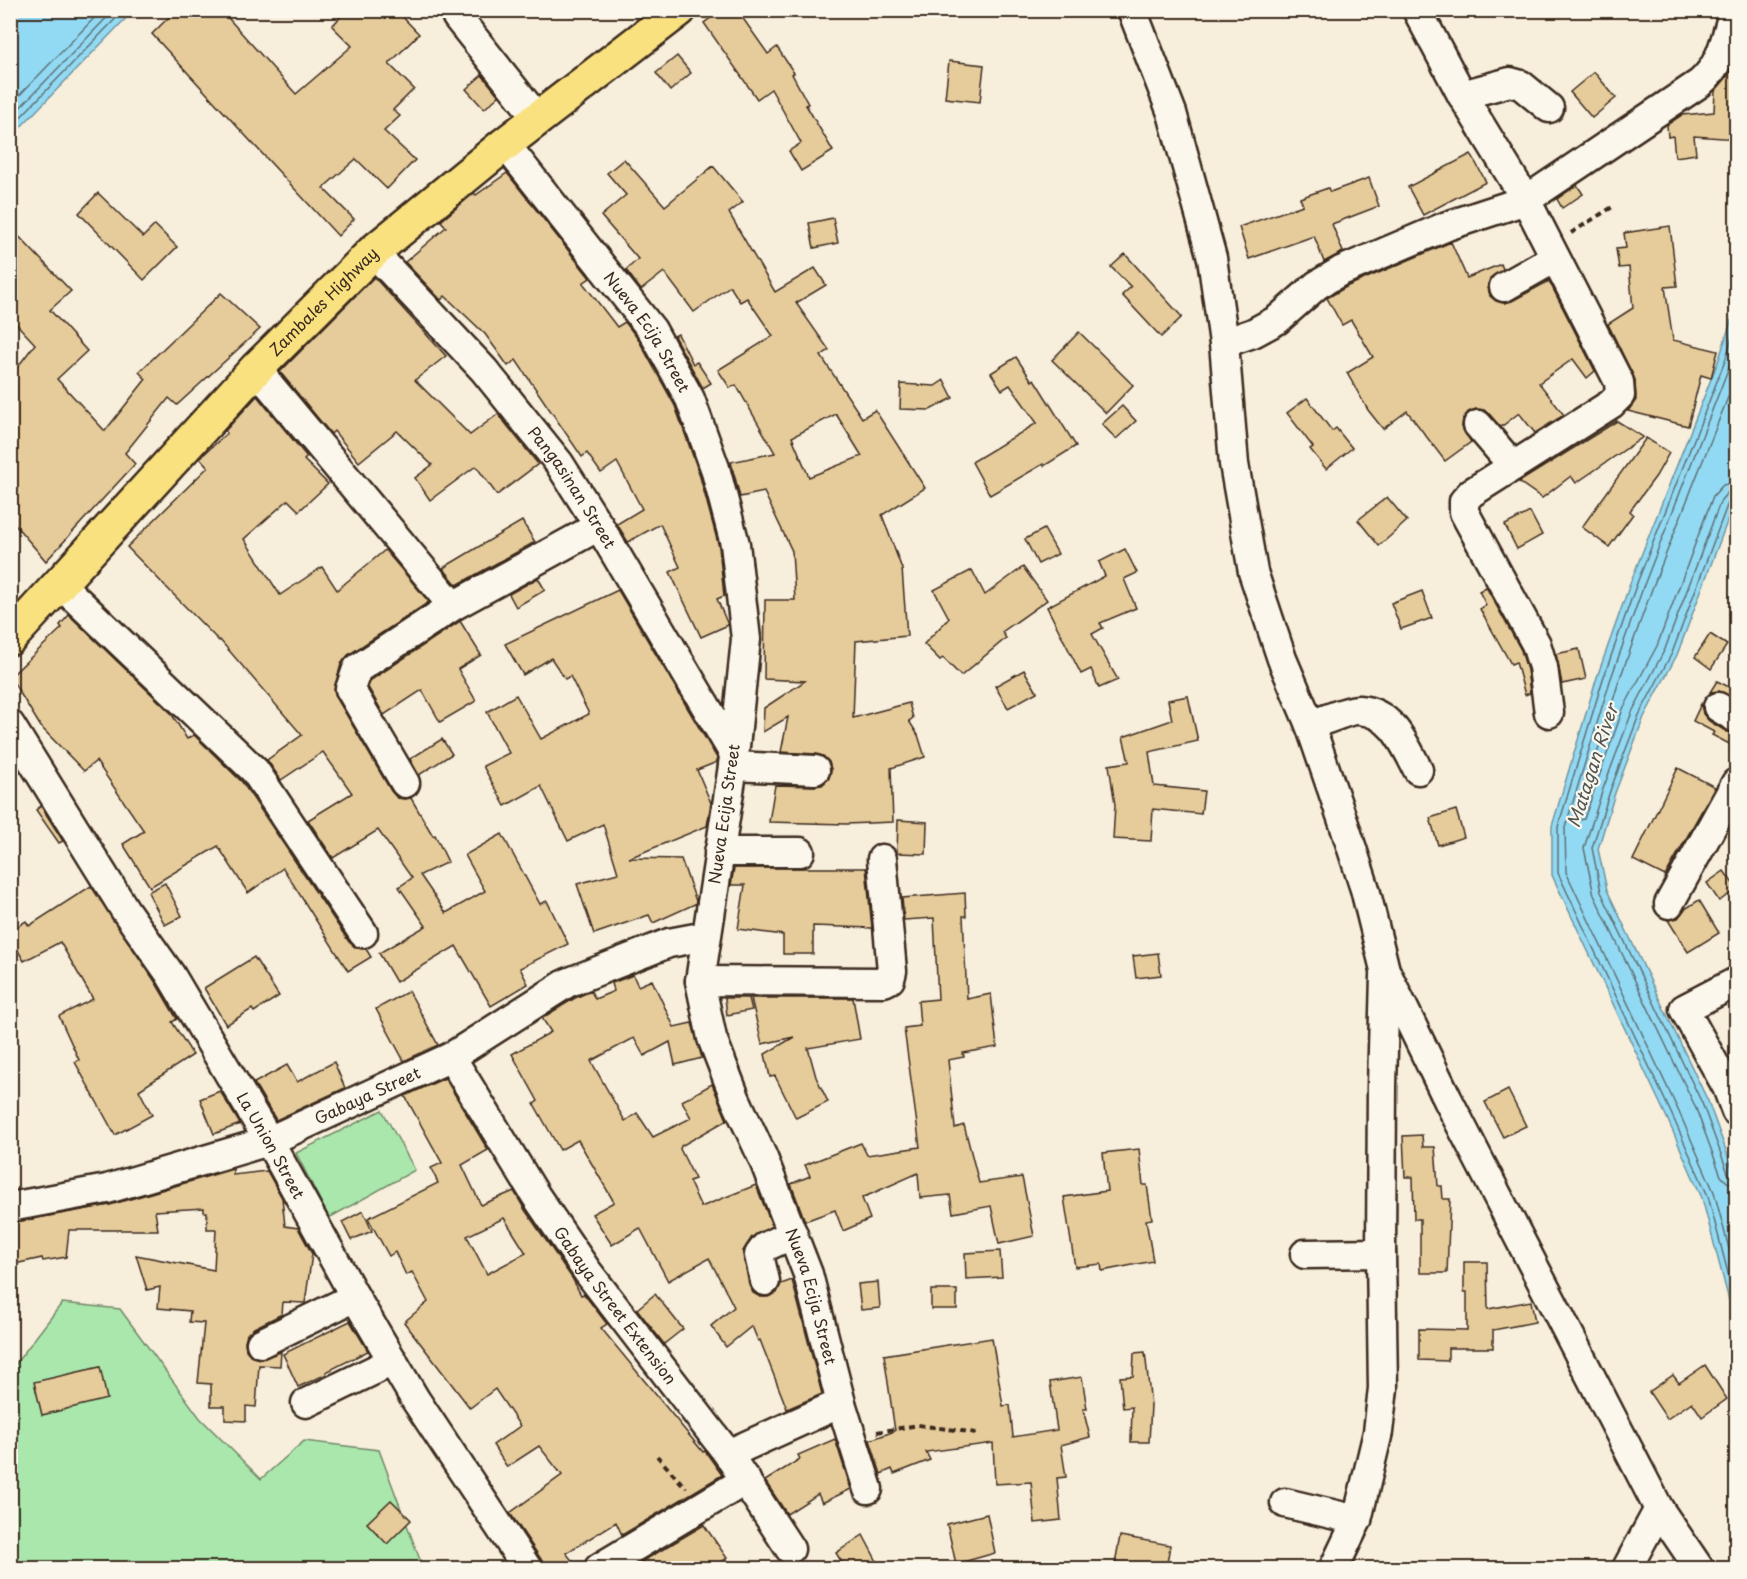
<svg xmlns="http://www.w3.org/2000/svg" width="1747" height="1579" font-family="'Playpen Sans',sans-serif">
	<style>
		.green { fill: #aae7ad; stroke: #728866; stroke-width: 1.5 }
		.water { fill: #92daf4; stroke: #6f949e; stroke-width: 1.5 }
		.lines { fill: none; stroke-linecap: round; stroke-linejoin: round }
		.shore { stroke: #5e7074; stroke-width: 1.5 }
		.building { fill: #e6cb9b; stroke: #3b2a1e; stroke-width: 1.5; fill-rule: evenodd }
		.minor-casing { stroke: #3b2a1e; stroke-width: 33 }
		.major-casing { stroke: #3b2a1e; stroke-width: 38 }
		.path { stroke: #3b2a1e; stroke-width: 4; stroke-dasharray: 6 4.5; stroke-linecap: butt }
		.minor { stroke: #fbf7ec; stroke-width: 28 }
		.major { stroke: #fae180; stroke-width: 33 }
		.labels { text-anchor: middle; stroke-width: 4.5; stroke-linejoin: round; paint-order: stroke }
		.street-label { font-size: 16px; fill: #3b2a1e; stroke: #fbf7ec }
		.water-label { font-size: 18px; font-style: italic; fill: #515654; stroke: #fbf7ec }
	</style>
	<rect width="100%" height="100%" fill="#f7eedc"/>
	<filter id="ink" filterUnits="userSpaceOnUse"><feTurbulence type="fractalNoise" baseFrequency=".0167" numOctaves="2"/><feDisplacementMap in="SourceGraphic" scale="12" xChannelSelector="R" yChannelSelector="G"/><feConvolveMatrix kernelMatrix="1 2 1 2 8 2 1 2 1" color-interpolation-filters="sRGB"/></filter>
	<g filter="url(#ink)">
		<g class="green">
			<polygon points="382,1110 415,1170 329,1218 296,1153"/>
			<polygon points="62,1303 120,1309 200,1418 261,1479 304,1441 379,1450 423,1568 11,1568 10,1371"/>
		</g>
		<g class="water">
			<polygon points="11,10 133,11 11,137 10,11"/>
			<polygon points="1736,305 1736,498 1677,655 1644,717 1615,793 1598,849 1607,890 1708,1101 1736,1178 1736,1327 1702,1198 1667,1118 1552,875 1552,826 1597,677 1631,581 1719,359"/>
		</g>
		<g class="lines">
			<g class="shore">
				<polyline points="10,105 102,10"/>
				<polyline points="10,118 114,10"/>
				<polyline points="10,128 124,10"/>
				<polyline points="1736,325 1725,361 1637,583 1603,679 1558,827 1558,873 1672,1115 1708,1196 1736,1304"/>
				<polyline points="1736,349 1644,585 1610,681 1565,828 1566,872 1679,1112 1714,1192 1736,1275"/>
				<polyline points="1736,377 1652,589 1618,684 1578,817 1580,820 1584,819 1623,709 1657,646 1713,496 1723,485 1736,482"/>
				<polyline points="1736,491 1727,493 1721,500 1665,649 1632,712 1603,789 1584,848 1594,895 1695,1106 1721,1176 1727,1182 1736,1185"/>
				<polyline points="1736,498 1732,499 1728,503 1672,653 1639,715 1610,791 1592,848 1601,892 1702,1103 1728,1173 1732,1177 1736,1177"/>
			</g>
		</g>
		<g class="building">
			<polygon points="176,10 221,10 296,94 352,46 332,26 347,10 396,10 419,34 389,64 414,89 393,110 400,116 384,131 415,160 387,189 356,159 323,188 354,219 338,236 152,34"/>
			<polygon points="721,10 737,10 768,54 777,47 794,73 792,74 808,104 806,105 833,151 801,171 789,151 801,143 771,89 757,99 704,23"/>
			<polygon points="677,56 691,73 670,91 656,73"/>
			<polygon points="949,61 984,65 980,102 945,98"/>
			<polygon points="1734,64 1737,64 1737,139 1694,136 1696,154 1675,157 1673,136 1668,137 1667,125 1682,115 1714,112 1715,91 1727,77"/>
			<polygon points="1594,72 1616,98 1592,118 1570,92"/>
			<polygon points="482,75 499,96 484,109 466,89"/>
			<polygon points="1471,154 1486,182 1423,215 1408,187"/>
			<path d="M624,159L665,206L713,166L743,202L729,213L775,292L815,268L826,285L796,303L829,350L821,356L862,418L875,410L925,488L882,515L902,569L907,636L856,641L853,718L909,703L913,718L909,721L918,735L925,757L891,768L893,822L846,824L769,822L775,785L814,786L822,785L829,778L831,770L829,762L823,756L816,754L781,752L788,717L763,732L764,708L805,681L764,679L765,600H795L792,551L764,492L740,497L731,462L775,453L736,385L730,388L718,370L773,336L747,298L740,302L730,286L694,312L664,272L641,290L626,270L638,259L601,216L626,195L607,173ZM836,414L862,456L809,477L792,437Z"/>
			<polygon points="507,173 590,278 583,283 617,327 625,322 638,339 675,406 699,473 719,547 724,596 717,599 728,625 701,637 670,572 680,567 660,524 628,542 617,524 642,509 617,462 601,473 587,453 582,457 516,360 508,366 485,334 445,296 441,300 405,262 446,227 441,221 474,193 476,195"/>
			<polygon points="1369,178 1379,206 1332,224 1343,252 1324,262 1314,236 1249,259 1239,227 1303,205 1300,198 1328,188 1330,192"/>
			<polygon points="1577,185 1583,194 1562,208 1557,199"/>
			<polygon points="98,193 143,237 155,225 177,247 144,280 79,213"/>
			<polygon points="833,218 838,243 814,248 809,223"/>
			<polygon points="1670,226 1677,286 1665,287 1673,340 1718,351 1711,378 1701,375 1688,426 1628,411 1636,400 1635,380 1608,324 1633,308 1629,267 1619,268 1616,249 1626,248 1624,233"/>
			<polygon points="10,227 71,291 50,310 87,351 57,379 105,431 146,379 139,372 221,293 260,329 177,405 169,398 125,453 135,464 46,561 10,519 10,377 35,344 10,317"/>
			<polygon points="1451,242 1467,278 1501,264 1503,269 1490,278 1488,286 1490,296 1496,301 1504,303 1512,301 1549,281 1595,371 1587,378 1573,359 1539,383 1564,415 1535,433 1519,413 1501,427 1484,410 1476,409 1468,412 1463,419 1462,427 1471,442 1445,461 1407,411 1383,429 1368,410 1347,373 1373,357 1351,320 1342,325 1327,298 1348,286"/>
			<polygon points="1125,254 1182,317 1161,337 1122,295 1131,287 1111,267"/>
			<polygon points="374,277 446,356 415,380 470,435 498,414 538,464 497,495 476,466 430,500 415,478 432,465 397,431 359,462 334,431 331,434 280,372"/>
			<polygon points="1079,332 1133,385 1106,413 1052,360"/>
			<polygon points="678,334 693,364 697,362 711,383 703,388 674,336"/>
			<polygon points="1016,357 1032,381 1034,379 1076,446 1044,466 1043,464 990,495 972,462 1037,423 1010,385 1002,390 991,373"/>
			<polygon points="944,380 953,398 930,410 900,409 901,384 935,386"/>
			<polygon points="257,396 307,457 304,460 328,484 299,511 288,500 244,539 280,595 322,567 337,590 385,550 429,602 348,655 341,664 334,690 336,697 391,791 397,798 405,799 411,798 433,836 435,835 448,862 420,875 446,913 485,891 465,855 502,834 540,904 547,901 568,944 520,968 528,984 491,1006 456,946 396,982 379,953 426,926 399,887 412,878 378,830 333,858 308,820 352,793 323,752 281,780 267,760 302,735 220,640 219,641 127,547 208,467 200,458 227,433 225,431"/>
			<polygon points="1307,398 1332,431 1336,428 1352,448 1326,469 1310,449 1313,447 1287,413"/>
			<polygon points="1122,406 1136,421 1116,439 1102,424"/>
			<polygon points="1617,421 1643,437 1576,483 1571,476 1542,498 1519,482"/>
			<polygon points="1646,438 1669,453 1656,476 1630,511 1633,514 1609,547 1582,527"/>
			<polygon points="1387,497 1407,521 1379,546 1358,520"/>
			<polygon points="1530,512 1542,535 1517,549 1505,525"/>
			<polygon points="522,521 535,542 457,585 443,568"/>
			<polygon points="1044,529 1058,554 1038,564 1025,539"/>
			<polygon points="1125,549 1137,573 1124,579 1136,608 1100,623 1103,628 1092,634 1118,680 1099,688 1091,669 1081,674 1047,607 1105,576 1099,562"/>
			<polygon points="1023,567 1047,600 1002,632 1006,638 961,676 943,658 940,660 924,644 949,618 934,590 972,570 985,595"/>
			<polygon points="538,578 545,590 516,607 509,594"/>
			<polygon points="1486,587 1521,650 1527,670 1530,693 1525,695 1516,662 1511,664 1480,609 1486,605 1479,591"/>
			<polygon points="618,590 717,758 717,762 697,770 711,803 707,826 629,858 681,859 696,901 695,904 653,923 649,915 594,934 577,884 618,873 603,824 568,841 541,786 505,806 483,766 509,753 487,712 516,695 541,739 589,714 570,676 565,679 551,658 523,675 505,644"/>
			<polygon points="1422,591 1432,618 1401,629 1391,603"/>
			<polygon points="69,615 171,713 187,739 194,735 242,782 349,942 356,948 366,949 371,957 348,971 283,868 248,893 218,846 150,887 123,844 144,831 96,761 84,771 41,727 10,677 62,628 60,625"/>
			<polygon points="460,621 481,655 458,669 476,701 440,722 422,690 384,715 368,687 371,680"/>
			<polygon points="1710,634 1727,645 1711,669 1695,657"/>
			<polygon points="1579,649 1586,679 1562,684 1556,654"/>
			<polygon points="1024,670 1037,692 1008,708 995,686"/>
			<polygon points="1717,681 1737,691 1737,699 1719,691 1710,692"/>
			<polygon points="1188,696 1198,741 1149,752 1154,786 1204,791 1201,814 1153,809 1151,841 1113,839 1115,805 1109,765 1129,762 1123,737 1172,720 1168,700"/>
			<polygon points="1701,704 1703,714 1709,721 1727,732 1737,734 1737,748 1712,735 1714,732 1693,721"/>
			<polygon points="442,739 452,754 419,775 410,759"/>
			<polygon points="1678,768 1715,787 1665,876 1633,860"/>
			<polygon points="41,806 63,841 59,843 36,810"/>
			<polygon points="1456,810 1464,837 1438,845 1430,818"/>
			<polygon points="898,820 927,822 926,854 897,853"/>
			<polygon points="734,868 866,868 872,928 813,926 813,954 783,954 783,935 738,929 745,885 731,885"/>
			<polygon points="1724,871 1737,889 1719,901 1707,883"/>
			<polygon points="165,883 182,916 165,925 148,892"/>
			<polygon points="91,886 156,983 177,1019 172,1022 193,1055 139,1090 152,1115 115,1135 75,1062 79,1060 59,1016 93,999 60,942 24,961 10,937 10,931 26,921 29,926"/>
			<polygon points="965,893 966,916 963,916 967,999 991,994 997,1047 963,1053 964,1057 948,1060 955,1128 964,1125 979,1183 1022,1177 1034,1236 999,1244 991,1206 953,1213 950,1195 920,1198 918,1173 862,1198 870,1219 843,1231 835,1210 805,1221 791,1184 810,1176 805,1165 861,1143 867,1155 920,1147 904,1028 920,1026 918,1001 938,999 934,918 904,920 902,898"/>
			<polygon points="1699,900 1719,933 1688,952 1668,920 1678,918 1685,909"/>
			<polygon points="1158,953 1161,975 1136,978 1133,956"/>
			<polygon points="254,957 279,996 254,1012 252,1009 226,1025 204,988"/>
			<polygon points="633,975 638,986 652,980 674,1027 692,1023 702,1058 675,1065 670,1042 644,1056 634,1038 591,1061 625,1121 637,1113 653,1137 691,1118 682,1101 712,1084 727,1120 681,1146 680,1149 695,1179 689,1181 701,1207 756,1185 772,1226 752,1237 743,1251 749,1285 753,1293 760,1297 768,1297 777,1293 781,1284 792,1280 822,1394 787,1409 760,1340 758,1341 752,1326 726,1347 711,1326 734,1307 709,1258 668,1281 640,1228 612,1245 592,1214 614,1202 578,1140 560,1150 534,1104 538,1101 512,1054 551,1032 542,1018 575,998 591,991 595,999 614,991 612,983"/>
			<polygon points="409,991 438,1045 404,1061 376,1009"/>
			<polygon points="725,998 749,998 752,1010 727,1015"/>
			<polygon points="751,998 853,998 860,1039 808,1048 816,1077 828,1102 796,1118 775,1076 770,1077 765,1054 794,1037 762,1044"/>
			<polygon points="334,1062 345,1088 276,1120 254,1083 287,1065 297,1082"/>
			<path d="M445,1078L488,1150L462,1165L481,1205L514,1191L525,1210L572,1278L581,1295L584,1294L607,1324L601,1328L703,1452L705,1451L722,1475L622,1535L616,1522L566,1553L579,1569H543L541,1559L510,1513L562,1475L539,1446L507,1467L493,1445L520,1426L495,1389L470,1408L404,1322L428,1302L412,1272L406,1275L395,1252L389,1256L368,1218L438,1183L431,1168L442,1163L405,1096ZM504,1218L526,1253L487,1274L467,1236Z"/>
			<polygon points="1508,1090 1526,1126 1503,1137 1485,1102"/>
			<polygon points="220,1091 240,1124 214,1134 200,1099"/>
			<polygon points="1422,1135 1423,1147 1435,1147 1438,1186 1442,1186 1443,1199 1450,1199 1447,1273 1420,1273 1420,1219 1414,1219 1413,1177 1405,1177 1403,1136"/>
			<polygon points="1139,1149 1143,1185 1147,1185 1152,1219 1146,1220 1153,1261 1102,1271 1101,1264 1075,1267 1064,1197 1107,1191 1103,1153"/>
			<polygon points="233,1169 233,1175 267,1171 282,1198 285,1226 298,1228 312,1254 305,1303 283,1302 282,1314 254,1328 247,1334 245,1341 246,1350 252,1357 260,1359 281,1352 280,1366 259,1365 256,1407 246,1406 246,1421 225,1420 225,1406 211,1406 211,1384 198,1383 204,1323 189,1322 190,1311 158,1308 160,1287 147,1290 136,1255 214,1270 216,1229 207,1229 207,1212 204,1212 204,1208 155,1211 158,1230 69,1230 66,1257 43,1261 42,1258 10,1265 10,1223 110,1205"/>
			<polygon points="363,1211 372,1231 351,1240 342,1222"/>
			<polygon points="1000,1251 1002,1277 966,1279 965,1253"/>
			<polygon points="1464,1262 1487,1262 1488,1309 1531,1301 1535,1322 1493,1330 1493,1348 1448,1348 1448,1361 1419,1360 1419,1329 1467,1330 1467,1292 1464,1292"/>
			<polygon points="878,1282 880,1308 861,1310 858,1284"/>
			<rect x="931" y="1290" width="26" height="19"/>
			<polygon points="655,1294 683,1329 664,1344 637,1309"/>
			<polygon points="350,1321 368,1351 326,1372 327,1374 298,1387 283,1354"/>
			<polygon points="992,1338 1003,1406 1010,1405 1013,1437 1057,1430 1050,1382 1082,1377 1087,1409 1083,1409 1090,1437 1061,1445 1066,1477 1057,1478 1061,1520 1035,1523 1031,1482 995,1484 993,1443 926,1452 930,1460 894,1474 892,1469 881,1474 870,1440 895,1431 884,1355"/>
			<polygon points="1145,1352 1151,1405 1149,1442 1131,1442 1132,1407 1123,1408 1120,1377 1133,1376 1134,1353"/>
			<polygon points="1705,1365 1727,1399 1702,1417 1692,1402 1667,1419 1649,1392 1673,1375 1679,1383"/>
			<polygon points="100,1367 107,1399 42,1415 34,1382"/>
			<polygon points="835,1439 851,1489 822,1503 818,1494 787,1514 765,1481 800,1459 798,1455"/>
			<polygon points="391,1500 411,1520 387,1544 367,1523"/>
			<polygon points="987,1514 995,1553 956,1564 947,1524"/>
			<polygon points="704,1525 727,1558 711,1569 640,1569 638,1564"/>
			<polygon points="863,1535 881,1569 846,1569 836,1553"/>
			<polygon points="1120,1536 1170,1545 1166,1569 1114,1569"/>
		</g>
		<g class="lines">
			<g class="minor-casing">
				<g id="minor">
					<polyline points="458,10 457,17 538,119"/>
					<polyline points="1132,10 1172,113 1212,258 1224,343 1234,464 1253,572 1282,659 1310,725 1344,824 1365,889 1385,970 1448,1100 1659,1509 1699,1568"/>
					<polyline points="1417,10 1462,95 1526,200 1619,382 1620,395 1611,404 1471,493 1464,501 1464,512 1536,644 1543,667 1549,713"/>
					<polyline points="1462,95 1510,82 1521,85 1549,108"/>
					<path id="s1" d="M505,144L652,330L690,399L715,468L735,544L746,639L733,766L700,981L712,1038L736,1100L763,1158L808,1274L841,1403L728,1454"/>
					<path id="s2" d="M373,252L484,370L559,463L599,526L733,752"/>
					<polyline points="1504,287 1555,258"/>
					<path d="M1224,343L1253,333L1277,320L1317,285L1341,271L1447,226L1526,200L1700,83C1722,64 1726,37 1734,10"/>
					<polyline points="256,369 453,606"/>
					<polyline points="1478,425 1513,466"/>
					<polyline points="60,584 255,771 363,933"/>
					<polyline points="1718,707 1736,718"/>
					<path id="s3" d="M10,725L125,910L170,974L269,1141L355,1297L415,1399L527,1568"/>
					<path d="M1310,725C1320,722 1350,709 1359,710C1392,712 1405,745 1418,770"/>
					<polyline points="733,766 815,770"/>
					<polyline points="405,783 350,689 357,669 453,606 599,526"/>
					<polyline points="719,852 800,852"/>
					<polyline points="1669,904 1736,783"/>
					<polyline points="700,981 884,982 890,979 892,971 882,859"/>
					<polyline points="1736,982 1684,1009 1727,1087 1736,1111"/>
					<path id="s4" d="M451,1057L536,1196L587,1271L728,1454L790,1549"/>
					<path id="s5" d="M10,1207L107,1189L269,1141L451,1057L567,983L669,943L706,936"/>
					<polyline points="1305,1254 1381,1253"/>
					<polyline points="765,1281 759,1255 765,1247 793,1234"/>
					<polyline points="261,1343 355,1297"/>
					<polyline points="306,1403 393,1361"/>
					<polyline points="841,1403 868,1489"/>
					<polyline points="1285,1503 1357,1520"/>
					<polyline points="599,1568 746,1480"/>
					<polyline points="1334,1568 1357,1520 1378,1432 1383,1388 1381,1253 1382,1086 1385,976"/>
					<polyline points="1627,1568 1659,1509"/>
				</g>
			</g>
			<g class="major-casing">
				<g id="major">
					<path id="s6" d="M10,638L256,369L373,252L505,144L679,10"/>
				</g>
			</g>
			<g class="path">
				<polyline points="1571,233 1614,206"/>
				<polyline points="877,1432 918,1425 977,1433"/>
				<polyline points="657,1456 686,1488"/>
			</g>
			<use href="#minor" class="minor"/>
			<use href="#major" class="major"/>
		</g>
	</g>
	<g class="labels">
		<g class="street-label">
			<text dy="6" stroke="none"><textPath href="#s6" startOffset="460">Zambales Highway</textPath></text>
			<text dy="6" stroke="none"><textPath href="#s1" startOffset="236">Nueva Ecija Street</textPath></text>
			<text dy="6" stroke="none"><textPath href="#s2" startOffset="309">Pangasinan Street</textPath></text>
			<text transform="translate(724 814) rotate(-82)" y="6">Nueva Ecija Street</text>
			<text dy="6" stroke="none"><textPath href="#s5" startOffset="376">Gabaya Street</textPath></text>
			<text dy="6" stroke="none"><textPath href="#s3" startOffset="495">La Union Street</textPath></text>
			<text dy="6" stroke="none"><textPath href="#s1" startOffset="1244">Nueva Ecija Street</textPath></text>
			<text dy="6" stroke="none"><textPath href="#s4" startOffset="298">Gabaya Street Extension</textPath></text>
		</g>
		<g class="water-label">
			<text transform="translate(1593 766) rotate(-72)" y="6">Matagan River</text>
		</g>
	</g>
	<rect width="1747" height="1579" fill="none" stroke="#fbf7ec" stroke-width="36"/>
	<rect x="18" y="18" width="1711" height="1543" fill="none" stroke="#3b2a1e" stroke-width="2" filter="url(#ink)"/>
</svg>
